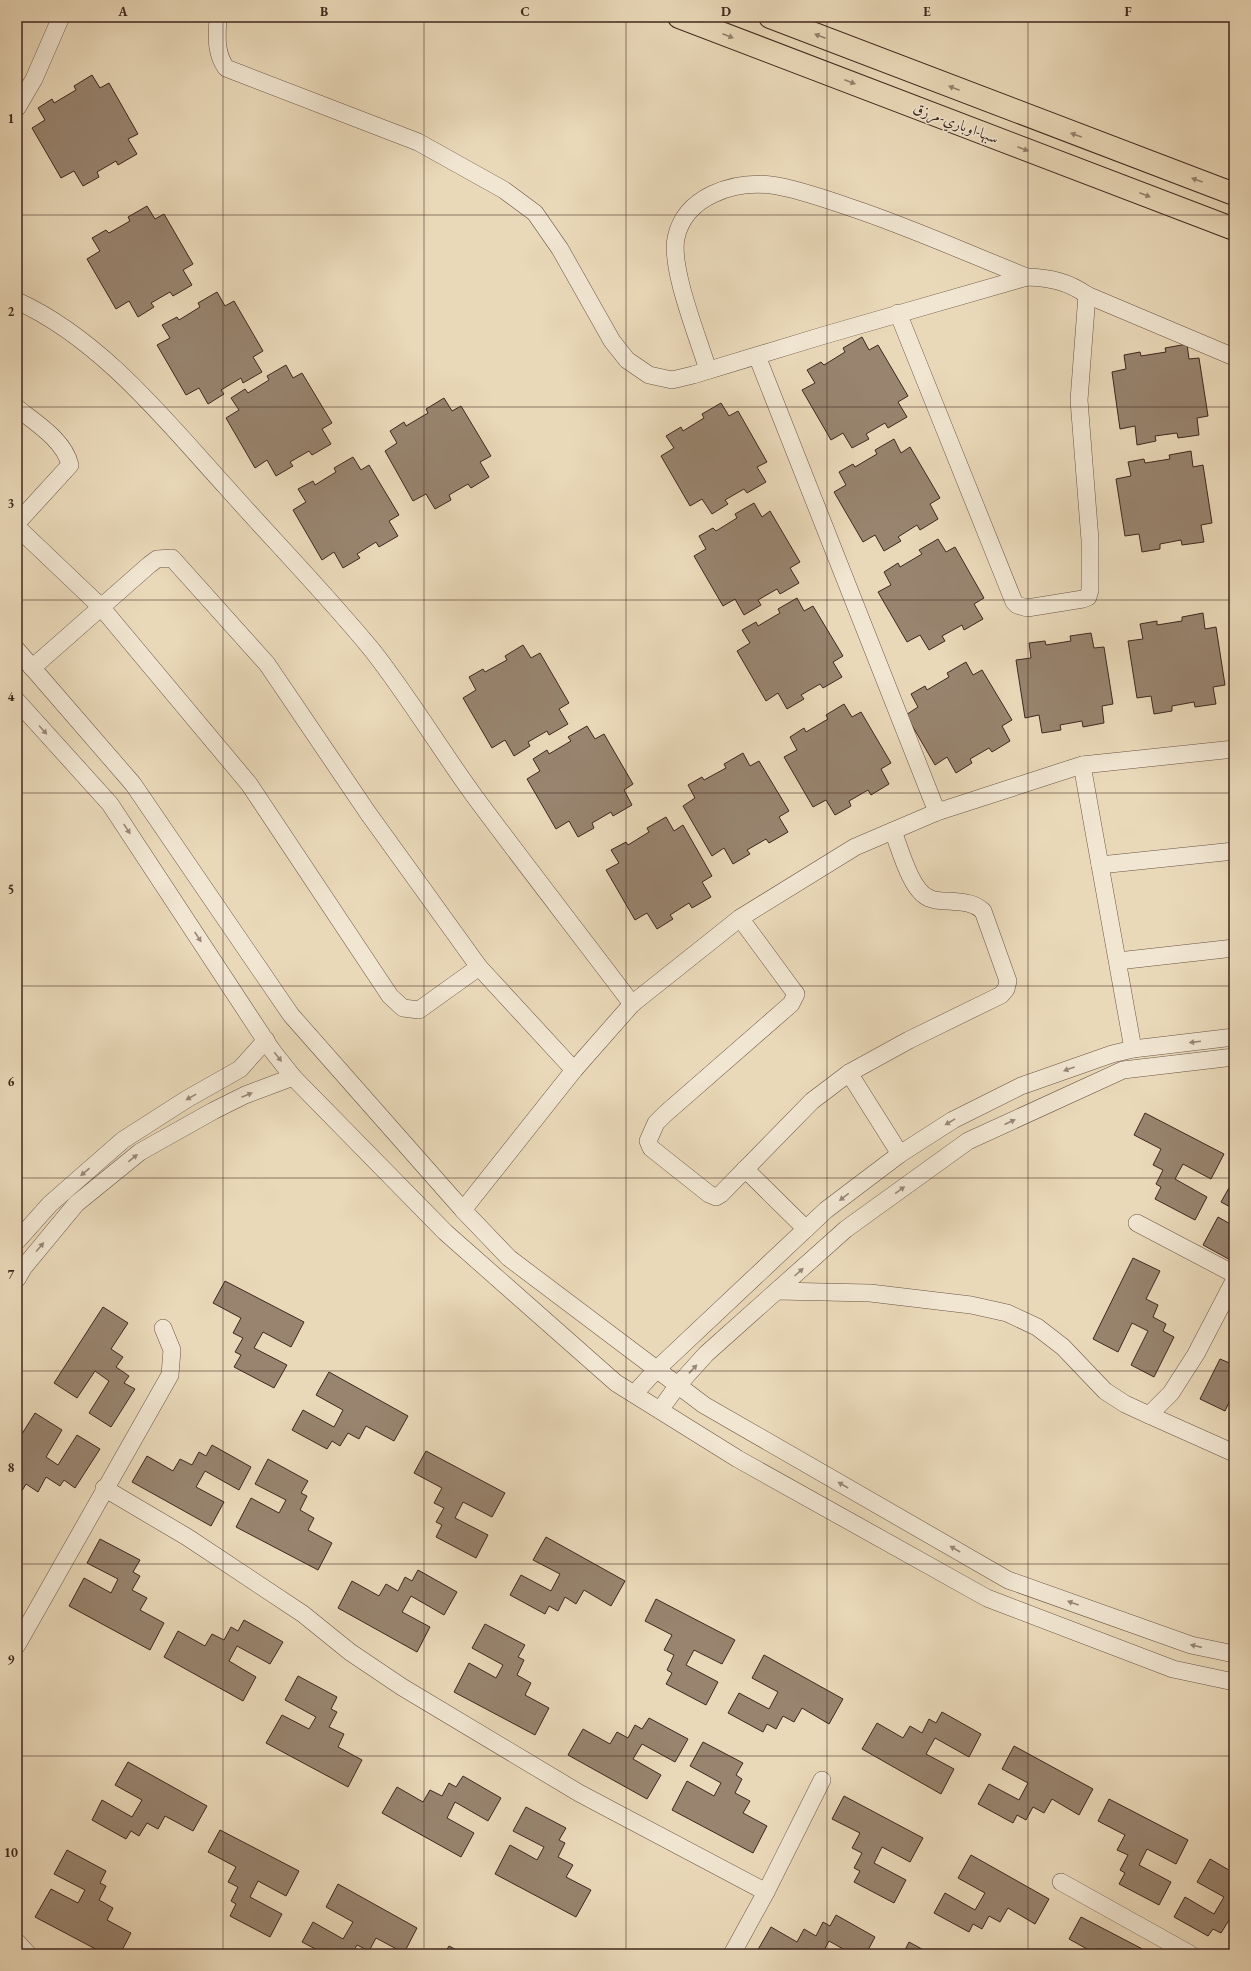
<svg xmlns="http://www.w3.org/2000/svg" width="1251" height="1971" font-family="'EB Garamond',Amiri,serif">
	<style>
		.building { fill: #98846f; stroke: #40271e }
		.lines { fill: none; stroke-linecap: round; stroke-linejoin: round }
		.minor-casing { stroke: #6a5445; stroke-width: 18 }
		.highway-casing { stroke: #40271e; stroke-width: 24 }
		.minor { stroke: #f1e6d2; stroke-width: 17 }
		.highway { stroke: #ead9b9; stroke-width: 22 }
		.oneway { fill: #95806c }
		.oneway2 { fill: #988678 }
		.grid { fill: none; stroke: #40271e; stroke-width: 1; stroke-opacity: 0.55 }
		.labels { text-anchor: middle; stroke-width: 3; stroke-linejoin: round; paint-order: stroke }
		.street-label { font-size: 15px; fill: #40271e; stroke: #f1e6d2 }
		.neatline { fill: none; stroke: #40271e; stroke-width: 1.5 }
		.grid-label { font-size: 13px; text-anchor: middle; font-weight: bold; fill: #40271e }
	</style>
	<rect width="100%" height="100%" fill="#ead9b9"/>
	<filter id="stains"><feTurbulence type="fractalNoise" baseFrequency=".005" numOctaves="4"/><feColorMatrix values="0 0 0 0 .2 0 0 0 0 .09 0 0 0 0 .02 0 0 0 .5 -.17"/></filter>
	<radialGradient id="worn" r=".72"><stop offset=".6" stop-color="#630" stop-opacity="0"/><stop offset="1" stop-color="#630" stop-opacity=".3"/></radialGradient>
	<g class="building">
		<polygon points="92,75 100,88 109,83 138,134 128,139 137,154 118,165 116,161 97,172 99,177 83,186 74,171 61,178 32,128 45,120 38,108 52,99 54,103 76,90 74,86"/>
		<polygon points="147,206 155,219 164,214 193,264 183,270 192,285 173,296 170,292 151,303 154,307 138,317 129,301 116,309 87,259 100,251 92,238 106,230 109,233 130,221 128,217"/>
		<polygon points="217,292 225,306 234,301 263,351 253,357 262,372 243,383 241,378 221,390 224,394 208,404 199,388 186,395 157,345 170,338 162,325 177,317 179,320 200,307 198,303"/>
		<polygon points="862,337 869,350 878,345 908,396 898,402 907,417 888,428 885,423 866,434 869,439 852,448 843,433 831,440 802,390 815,383 807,370 821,362 824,365 845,352 843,348"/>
		<polygon points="1187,344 1189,359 1199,358 1208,416 1197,418 1199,435 1178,438 1177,433 1155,436 1156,441 1137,445 1135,426 1120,429 1112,372 1126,369 1124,355 1140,352 1141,356 1166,352 1165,348"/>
		<polygon points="286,365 293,378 302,373 332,423 322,429 331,444 312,455 309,451 290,462 293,466 276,476 267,460 255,468 226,418 239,410 231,398 245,389 248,393 269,380 267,376"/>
		<polygon points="444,398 452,411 461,406 491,456 480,462 489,477 471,488 468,484 449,495 451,500 435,509 426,494 413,501 385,451 397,443 390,431 404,422 406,426 428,413 426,409"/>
		<polygon points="721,403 729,416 738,411 767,462 757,467 766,482 747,493 744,489 725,500 728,504 712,514 702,499 690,506 661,456 674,448 666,436 681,427 683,431 704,418 702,414"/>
		<polygon points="894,439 901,453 910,447 940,498 930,504 938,519 920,530 917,525 898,537 901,541 884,551 875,535 863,542 834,492 846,485 839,472 853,464 855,467 877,454 875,450"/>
		<polygon points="1191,451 1193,467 1203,465 1212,523 1201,525 1204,542 1182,545 1181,540 1160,544 1160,549 1142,552 1139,534 1125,536 1116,479 1131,476 1128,462 1144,459 1145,463 1170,459 1169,455"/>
		<polygon points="353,457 361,470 369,465 399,515 389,521 398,536 379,547 376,542 357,554 360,558 343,568 334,552 322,560 293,510 306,502 298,489 313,481 315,485 336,472 334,468"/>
		<polygon points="754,503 762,517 770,511 800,562 790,568 799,583 780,594 777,589 758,600 761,605 744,615 735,599 723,606 694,556 706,549 699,536 713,528 716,531 737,518 735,514"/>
		<polygon points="938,539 946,552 955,547 984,598 974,604 983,619 964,630 962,625 942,636 945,641 929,650 920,635 907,642 878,592 891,585 884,572 898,563 900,567 922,554 919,550"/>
		<polygon points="797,598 804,611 813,606 843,656 833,662 842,677 823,688 820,684 801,695 804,699 787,709 778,693 766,701 737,651 750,643 742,630 756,622 758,626 780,613 778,609"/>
		<polygon points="1203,613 1205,629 1216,627 1225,685 1213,687 1216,704 1195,707 1194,702 1172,706 1172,711 1154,714 1151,696 1137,698 1128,641 1143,639 1140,624 1157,621 1157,625 1182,621 1182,617"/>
		<polygon points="1091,633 1094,648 1104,647 1113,704 1102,706 1104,723 1083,727 1082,721 1060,725 1061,730 1042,733 1039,715 1025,718 1016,660 1031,658 1029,643 1045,641 1046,645 1071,641 1070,636"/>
		<polygon points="523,645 531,658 540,653 569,703 559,709 568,724 549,735 547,731 528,742 530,746 514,756 505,740 492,748 463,698 476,690 469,677 483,669 485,672 507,660 505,656"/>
		<polygon points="966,662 973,675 982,670 1012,720 1002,726 1010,741 992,752 989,748 970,759 972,763 956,773 947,757 935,765 906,715 918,707 911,694 925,686 927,690 949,677 947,673"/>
		<polygon points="844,704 852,717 861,712 891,763 881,769 889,784 871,795 868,790 849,801 851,806 835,815 826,800 813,807 784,757 797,750 790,737 804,728 806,732 828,719 826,715"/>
		<polygon points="587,726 595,739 604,734 633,784 624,790 632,805 613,816 611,812 592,823 594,828 578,837 569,821 556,829 527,779 540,771 533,759 547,750 549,754 571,741 568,737"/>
		<polygon points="743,753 750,766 759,761 789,811 779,817 788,832 769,843 766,839 747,850 750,854 733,864 724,848 712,856 683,806 695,798 688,785 702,777 704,780 726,768 724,764"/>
		<polygon points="666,817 674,831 683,825 712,876 702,882 711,897 692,908 689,903 670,915 673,919 657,929 647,913 635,920 606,870 619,863 611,850 626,842 628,845 649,832 647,828"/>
		<polygon points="1145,1113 1224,1154 1211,1179 1183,1164 1175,1179 1207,1197 1195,1220 1155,1199 1161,1187 1156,1184 1163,1170 1153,1165 1161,1149 1134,1135"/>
		<polygon points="1234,1179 1234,1209 1221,1202"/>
		<polygon points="1218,1217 1234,1226 1234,1262 1203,1245"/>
		<polygon points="1133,1258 1160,1271 1146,1299 1158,1305 1153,1317 1166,1324 1163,1331 1174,1337 1154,1377 1131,1365 1148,1331 1132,1323 1118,1352 1093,1339"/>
		<polygon points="225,1281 304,1322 291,1347 263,1332 254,1348 287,1365 274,1388 234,1367 241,1355 235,1352 243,1338 233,1333 241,1318 213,1303"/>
		<polygon points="103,1307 128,1323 111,1349 123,1357 116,1367 129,1376 124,1383 135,1389 111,1427 89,1413 109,1381 95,1371 77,1398 54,1383"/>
		<polygon points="1220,1359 1232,1364 1234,1360 1234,1392 1225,1411 1200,1399"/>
		<polygon points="329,1372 408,1416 394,1441 366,1426 359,1439 348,1433 340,1446 332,1441 327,1449 292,1430 303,1410 334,1427 343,1410 316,1395"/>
		<polygon points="35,1413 62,1430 46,1457 58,1465 77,1435 100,1449 75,1488 64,1480 60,1486 46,1477 38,1492 26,1484 17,1499 17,1442"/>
		<polygon points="212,1445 251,1467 239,1490 205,1471 196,1487 224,1502 211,1526 132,1482 147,1456 173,1471 180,1459 192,1465 199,1452 206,1456"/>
		<polygon points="426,1451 505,1493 492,1517 463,1502 455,1518 488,1535 476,1558 436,1537 442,1525 436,1522 444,1508 434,1503 442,1488 414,1473"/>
		<polygon points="268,1459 308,1481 301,1493 307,1496 300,1510 314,1518 308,1530 332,1543 318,1570 236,1527 251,1498 279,1513 286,1500 255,1484"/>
		<polygon points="546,1537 625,1581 611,1606 584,1590 576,1604 565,1597 558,1611 549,1606 545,1614 510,1595 521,1575 551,1591 560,1574 533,1560"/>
		<polygon points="100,1539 140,1560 133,1572 140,1576 132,1590 147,1598 140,1610 164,1623 150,1650 69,1606 84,1578 111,1593 118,1579 87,1563"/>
		<polygon points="418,1570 457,1592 444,1615 411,1596 402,1612 430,1627 417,1652 338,1608 352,1581 379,1596 386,1584 398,1591 405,1577 412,1581"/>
		<polygon points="656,1599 735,1640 722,1664 694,1650 686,1665 718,1682 706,1705 666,1684 672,1673 667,1670 674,1655 664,1650 672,1635 645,1621"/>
		<polygon points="244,1620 283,1642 270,1664 237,1646 229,1661 256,1677 243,1701 164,1657 178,1631 205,1646 212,1634 224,1640 231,1627 238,1631"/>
		<polygon points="485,1624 525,1645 518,1657 524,1660 517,1675 531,1683 525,1695 549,1708 535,1735 454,1692 469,1663 496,1678 503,1665 472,1648"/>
		<polygon points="764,1655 843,1699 829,1724 802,1708 794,1722 783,1716 776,1729 767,1724 763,1732 728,1713 739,1693 769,1709 778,1692 752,1678"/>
		<polygon points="298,1676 337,1697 331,1709 337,1712 329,1727 344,1734 338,1747 362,1760 348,1787 266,1743 282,1715 309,1729 316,1717 285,1700"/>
		<polygon points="942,1712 981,1734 969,1757 935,1738 926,1754 954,1769 941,1794 862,1749 877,1723 903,1738 910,1726 922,1733 929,1719 936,1723"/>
		<polygon points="649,1718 688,1739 675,1762 642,1744 633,1759 661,1775 647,1799 568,1755 583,1729 610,1744 617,1732 628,1738 635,1725 642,1729"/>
		<polygon points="703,1742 743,1763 736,1775 742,1779 735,1793 750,1801 743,1813 767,1826 753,1853 672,1810 687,1781 714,1796 721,1783 690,1766"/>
		<polygon points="1014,1746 1093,1789 1079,1815 1052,1799 1044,1813 1033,1807 1026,1820 1017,1815 1013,1823 978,1804 989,1784 1019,1800 1028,1783 1002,1769"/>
		<polygon points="128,1762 207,1806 193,1831 165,1816 158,1829 147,1823 139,1836 131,1831 126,1839 92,1820 102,1800 132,1817 142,1800 115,1785"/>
		<polygon points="463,1776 501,1798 488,1821 455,1802 447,1818 474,1833 461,1857 382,1813 397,1787 423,1802 430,1790 442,1796 449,1783 456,1787"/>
		<polygon points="844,1796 923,1838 910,1862 882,1847 874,1863 906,1880 894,1903 854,1882 860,1871 854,1868 862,1853 852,1848 860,1833 832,1819"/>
		<polygon points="1109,1799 1188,1840 1176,1864 1147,1849 1139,1865 1171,1882 1159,1905 1119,1884 1125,1873 1120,1870 1128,1855 1117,1850 1125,1835 1098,1821"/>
		<polygon points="526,1807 566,1828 559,1840 565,1843 558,1857 573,1865 566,1877 591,1890 576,1917 495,1874 510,1845 537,1860 544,1847 513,1831"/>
		<polygon points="220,1830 299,1871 286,1896 258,1881 250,1897 282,1914 270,1937 230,1916 236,1904 231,1901 238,1887 228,1882 236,1867 208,1852"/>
		<polygon points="67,1850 106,1871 100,1883 106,1886 99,1900 113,1908 107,1920 131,1933 120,1954 105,1954 35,1917 51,1889 78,1903 85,1890 54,1874"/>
		<polygon points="971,1855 1049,1899 1035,1924 1008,1908 1000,1922 989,1916 982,1929 973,1924 969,1932 934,1913 945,1893 975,1910 985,1893 958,1878"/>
		<polygon points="1210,1859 1234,1873 1234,1923 1229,1920 1221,1933 1213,1929 1208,1936 1174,1917 1185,1897 1214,1914 1224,1897 1197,1882"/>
		<polygon points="338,1884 417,1928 404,1953 376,1938 369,1951 357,1945 352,1954 325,1954 302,1942 313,1922 343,1939 353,1922 326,1907"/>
		<polygon points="836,1915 875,1937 866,1954 852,1954 829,1941 822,1954 759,1954 756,1953 771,1927 797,1942 804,1929 816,1936 823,1922 830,1926"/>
		<polygon points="1081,1917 1152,1954 1096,1954 1069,1939"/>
		<polygon points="909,1942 931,1954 903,1954"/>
		<polygon points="449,1946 464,1954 444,1954"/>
	</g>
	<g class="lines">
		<g class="minor-casing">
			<g id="minor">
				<path d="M218,17C217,36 215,52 226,68L418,142L504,190L535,213L560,249L612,341L627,360L649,375L672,380L693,375L825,335L1027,277"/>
				<polyline points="17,108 34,79 61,17"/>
				<path d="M17,301C101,339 166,421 227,488C275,542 326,594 372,650C409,697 440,749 475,797C527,867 580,935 632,1004"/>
				<polyline points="898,313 1014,602 1017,605 1027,608 1083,599 1088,597 1090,590 1090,540 1079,400 1087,295"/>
				<polyline points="757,356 937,812"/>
				<path d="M708,370C698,337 670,269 676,238C685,196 733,181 771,185C795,188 829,200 852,208C912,228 969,254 1027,277C1050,278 1067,281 1087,295L1234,357"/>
				<path d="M17,408C36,423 64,440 70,465L17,523"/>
				<polyline points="17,527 101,607 249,784 390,996 403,1008 419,1010 479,967"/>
				<polyline points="17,650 133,784 291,1015 463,1210 509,1258 704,1405 1008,1580 1191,1645 1234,1654"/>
				<polyline points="32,668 149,565 157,559 172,558 267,664 368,813 479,967 574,1070"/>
				<polyline points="17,701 110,804 271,1049 293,1077 445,1232 616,1383 738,1459 987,1598 1173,1669 1234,1682"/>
				<polyline points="1082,765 1133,1049"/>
				<polyline points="1100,865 1234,851"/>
				<path d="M740,918L790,986L796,994L791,1004L665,1114L656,1123L648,1141L651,1148L709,1194L716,1197L721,1194L812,1101L849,1073L909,1040L1001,995L1006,989L1008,981L983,911C973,902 961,902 948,901C942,901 935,901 929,898C911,891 900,849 893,831"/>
				<polyline points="1118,961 1234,948"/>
				<polyline points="849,1073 900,1154"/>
				<polyline points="745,1169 806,1229"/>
				<polyline points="463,1210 574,1070 632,1004 740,918 855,847 937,812 1082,765 1234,749"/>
				<polyline points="1137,1223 1234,1274"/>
				<polyline points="17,1241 50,1204 123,1140 187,1099 240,1069 266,1040"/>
				<polyline points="17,1279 24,1267 76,1204 140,1152 213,1111 245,1095 293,1077"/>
				<polyline points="777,1291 870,1293 971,1305 1007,1313 1037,1327 1063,1347 1105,1391 1125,1404 1149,1415 1171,1393 1196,1354 1234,1281"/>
				<polyline points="634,1394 657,1369 826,1210 900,1154 953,1120 1021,1086 1112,1054 1133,1049 1234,1037"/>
				<polyline points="660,1410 678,1385 706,1354 846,1229 968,1141 1123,1070 1234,1057"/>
				<polyline points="1149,1415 1234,1453"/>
				<polyline points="104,1488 187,1537 303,1614 350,1652 402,1687 579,1793 766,1892 732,1954"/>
				<polyline points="17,1645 170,1375 172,1350 163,1328"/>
				<polyline points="1061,1882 1190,1954"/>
				<polyline points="766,1892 822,1780"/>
				<polyline points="17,1942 28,1954"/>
			</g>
		</g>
		<g class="highway-casing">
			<g id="highway">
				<polyline points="679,17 1234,229"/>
				<polyline points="770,17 1234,194"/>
			</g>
		</g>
		<use href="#minor" class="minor"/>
		<use href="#highway" class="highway"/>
	</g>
	<defs><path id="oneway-solid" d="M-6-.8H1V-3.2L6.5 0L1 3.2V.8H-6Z"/></defs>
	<g class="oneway">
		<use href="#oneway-solid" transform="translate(728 36) rotate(21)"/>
		<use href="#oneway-solid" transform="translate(820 36) rotate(-159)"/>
		<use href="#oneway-solid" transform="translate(850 82) rotate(21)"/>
		<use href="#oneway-solid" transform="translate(954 88) rotate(-159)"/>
		<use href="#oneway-solid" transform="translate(1076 135) rotate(-160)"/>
		<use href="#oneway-solid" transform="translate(1023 149) rotate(21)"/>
		<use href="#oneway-solid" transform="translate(1197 180) rotate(-160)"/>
		<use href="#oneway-solid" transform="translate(1145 195) rotate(21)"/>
	</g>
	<g class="oneway2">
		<use href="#oneway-solid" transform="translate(43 730) rotate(48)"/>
		<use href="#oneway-solid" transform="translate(127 829) rotate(57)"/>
		<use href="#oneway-solid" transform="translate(198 937) rotate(57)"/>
		<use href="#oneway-solid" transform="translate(1195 1042) rotate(173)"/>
		<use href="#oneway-solid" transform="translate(278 1057) rotate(52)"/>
		<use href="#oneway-solid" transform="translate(1069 1069) rotate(160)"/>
		<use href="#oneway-solid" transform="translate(247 1095) rotate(-23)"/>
		<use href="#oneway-solid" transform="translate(191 1097) rotate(151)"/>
		<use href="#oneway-solid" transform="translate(950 1122) rotate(149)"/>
		<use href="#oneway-solid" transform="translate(1010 1122) rotate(-25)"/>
		<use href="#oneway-solid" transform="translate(133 1158) rotate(-39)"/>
		<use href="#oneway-solid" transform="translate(85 1172) rotate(140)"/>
		<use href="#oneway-solid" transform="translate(900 1190) rotate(-36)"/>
		<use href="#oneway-solid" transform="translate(844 1197) rotate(143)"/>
		<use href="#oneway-solid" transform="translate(40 1247) rotate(-50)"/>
		<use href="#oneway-solid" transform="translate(799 1272) rotate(-42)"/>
		<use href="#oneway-solid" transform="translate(693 1369) rotate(-47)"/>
		<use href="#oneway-solid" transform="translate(843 1485) rotate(-150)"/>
		<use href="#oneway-solid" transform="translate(955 1549) rotate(-150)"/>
		<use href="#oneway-solid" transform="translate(1073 1603) rotate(-160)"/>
		<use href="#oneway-solid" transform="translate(1196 1646) rotate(-167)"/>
	</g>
	<path class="grid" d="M223,17V1954M424,17V1954M626,17V1954M827,17V1954M1028,17V1954M17,215H1234M17,407H1234M17,600H1234M17,793H1234M17,986H1234M17,1178H1234M17,1371H1234M17,1564H1234M17,1756H1234"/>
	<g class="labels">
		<g class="street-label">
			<text transform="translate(956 123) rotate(21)" y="5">سبها-اوباري-مرزق</text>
		</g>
	</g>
	<rect width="1251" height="1971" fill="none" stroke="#ead9b9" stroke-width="44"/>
	<rect x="22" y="22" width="1207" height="1927" class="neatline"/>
	<g class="grid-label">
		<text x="123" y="16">A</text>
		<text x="324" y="16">B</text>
		<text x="525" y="16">C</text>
		<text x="726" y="16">D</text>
		<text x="927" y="16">E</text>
		<text x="1128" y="16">F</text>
		<text x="11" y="123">1</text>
		<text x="11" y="316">2</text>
		<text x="11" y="508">3</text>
		<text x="11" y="701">4</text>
		<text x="11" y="894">5</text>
		<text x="11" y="1086">6</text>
		<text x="11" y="1279">7</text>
		<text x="11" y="1472">8</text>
		<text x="11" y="1664">9</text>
		<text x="11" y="1857">10</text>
	</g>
	<rect width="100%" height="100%" filter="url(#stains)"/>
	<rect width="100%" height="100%" fill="url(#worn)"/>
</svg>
